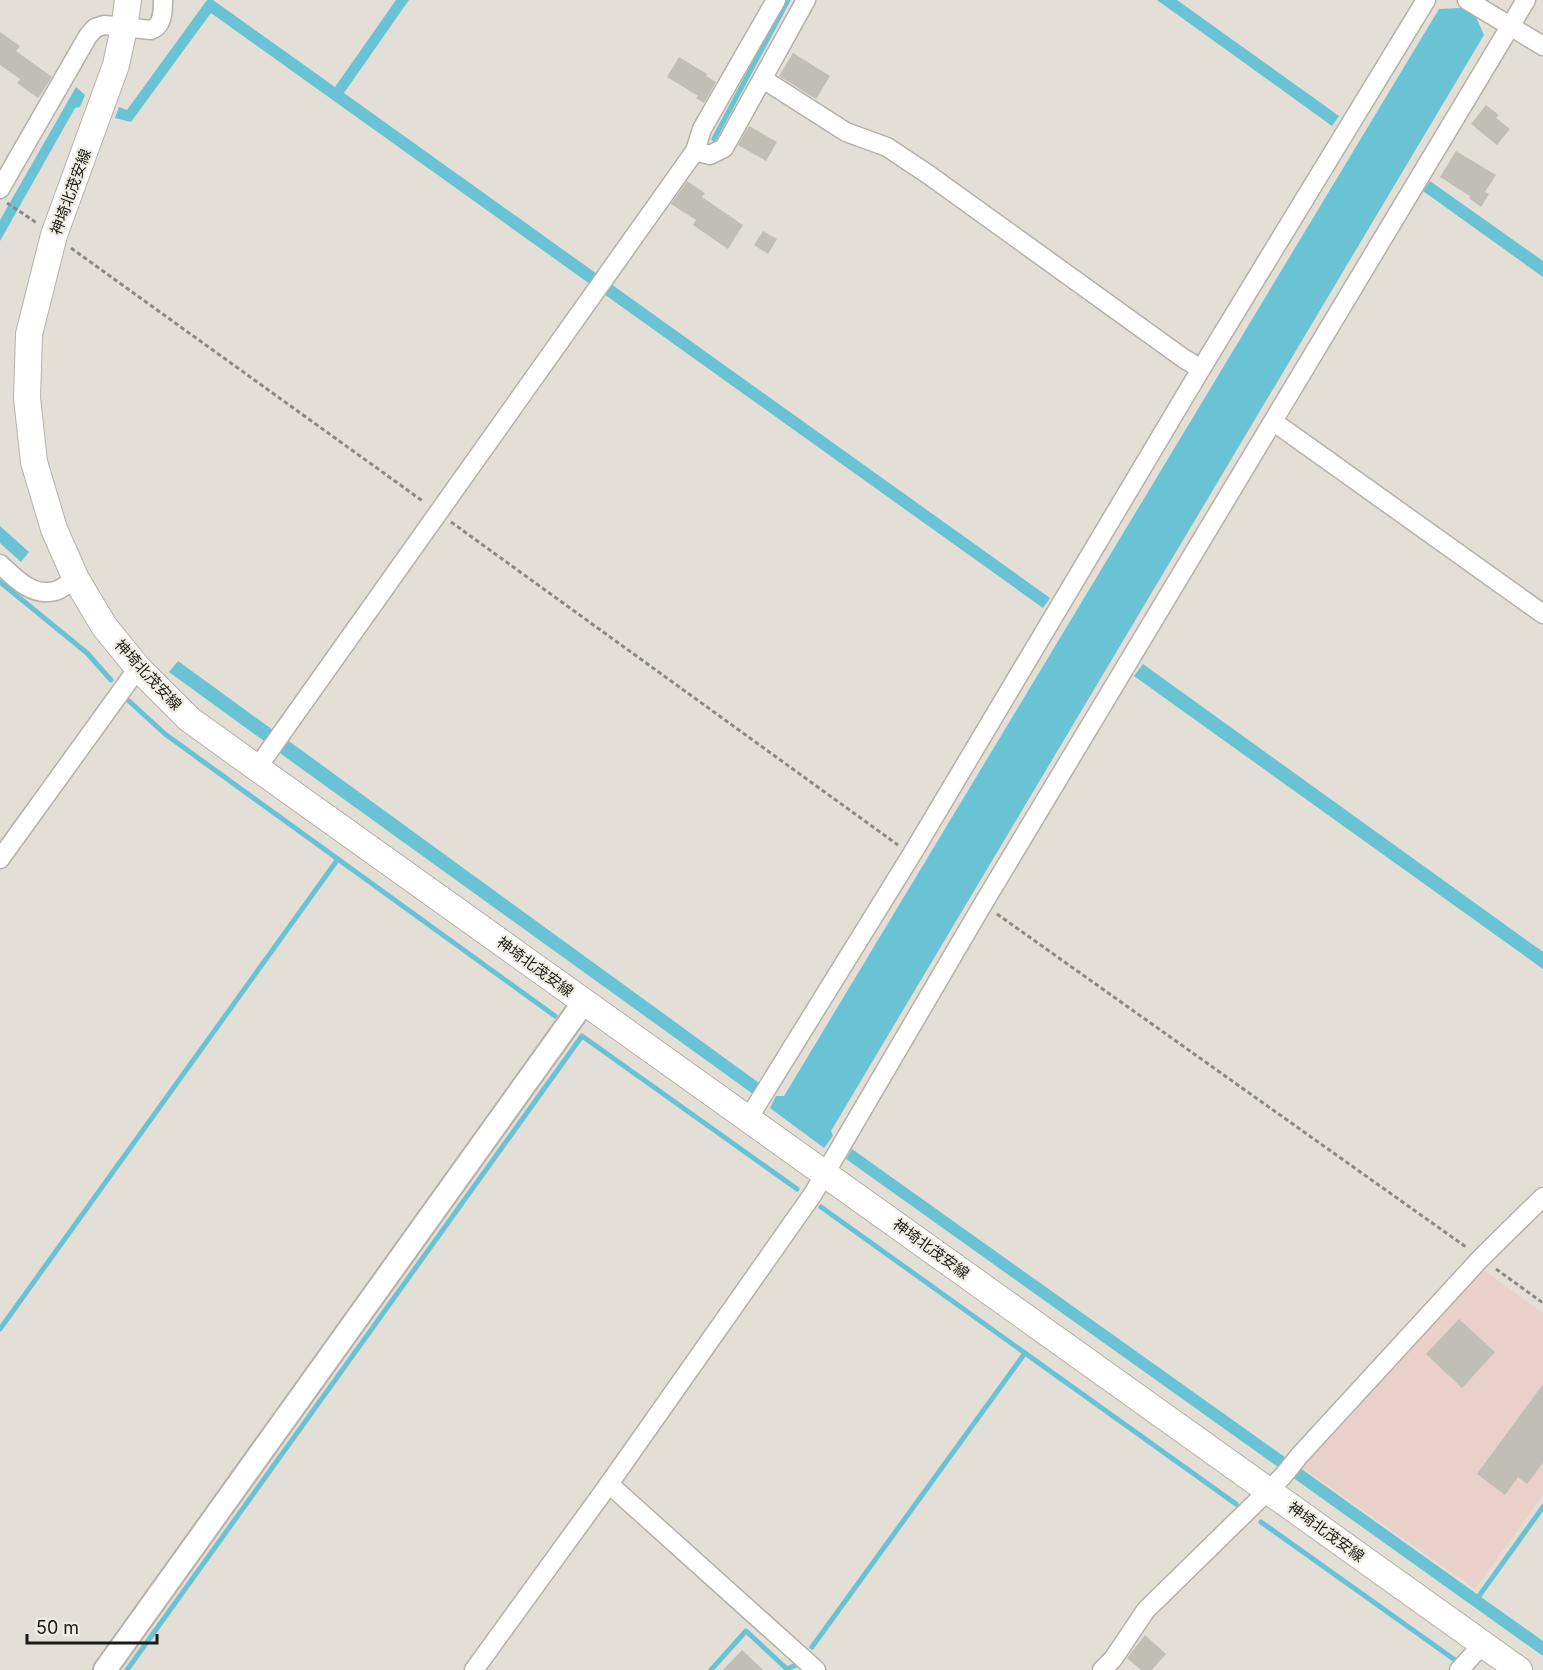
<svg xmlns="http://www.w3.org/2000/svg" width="1543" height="1670" font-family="Inter,'Noto Sans JP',sans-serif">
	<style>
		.industrial { fill: #e9d0c9 }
		.water { fill: #69c3d4 }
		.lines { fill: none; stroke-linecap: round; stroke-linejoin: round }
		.stream { stroke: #69c3d4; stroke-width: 5 }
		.building { fill: #c1beb6 }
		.minor-casing { stroke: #b5b1aa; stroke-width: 21 }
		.tertiary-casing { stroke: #b5b1aa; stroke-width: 26 }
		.secondary-casing { stroke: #b5b1aa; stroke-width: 28 }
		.path { stroke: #8c8983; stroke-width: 3; stroke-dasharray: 4.5 3; stroke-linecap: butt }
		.minor { stroke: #fff; stroke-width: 18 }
		.tertiary { stroke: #fff; stroke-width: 22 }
		.secondary { stroke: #fff; stroke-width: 26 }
		.labels { text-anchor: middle; stroke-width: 4.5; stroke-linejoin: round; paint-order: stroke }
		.street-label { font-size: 15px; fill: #1b1a17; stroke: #f0ede4 }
	</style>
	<rect width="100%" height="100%" fill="#e3dfd7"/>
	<polygon class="industrial" points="1483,1270 1543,1313 1543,1495 1475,1589 1300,1466"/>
	<g class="water">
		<polygon points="207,0 213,0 335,87 396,0 409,0 344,93 1050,598 1043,608 211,13 131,122 115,118 119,107 127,110"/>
		<polygon points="1157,0 1177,0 1339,116 1332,126"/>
		<polygon points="1465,0 1489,0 1476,17 1484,35 831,1131 833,1136 824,1148 770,1108 776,1096 784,1096 1439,9 1460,8"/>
		<polygon points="76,87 85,95 80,107 75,108 0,241 0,220"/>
		<polygon points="1430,181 1543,261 1543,277 1423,191"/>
		<polygon points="0,526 29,552 21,562 0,543"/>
		<polygon points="178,661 273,730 264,741 169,672"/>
		<polygon points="1143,664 1543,952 1543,969 1134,676"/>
		<polygon points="286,739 759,1083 753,1094 277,751"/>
		<polygon points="852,1149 1543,1641 1543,1656 846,1159"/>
	</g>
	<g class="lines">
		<g class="stream">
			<polyline points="714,139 788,0"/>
			<polyline points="0,582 87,653 111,680"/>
			<polyline points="129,701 165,734 555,1016"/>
			<polyline points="821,1207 1236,1504"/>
			<polyline points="0,1329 338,859"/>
			<polyline points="1261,1522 1455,1660"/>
			<polyline points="1479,1596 1543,1507"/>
			<polyline points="812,1647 1025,1353"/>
			<polyline points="127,1670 582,1036 797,1189"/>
			<polyline points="711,1670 746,1631 787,1669 796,1665"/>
		</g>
	</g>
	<g class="building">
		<polygon points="0,32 20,46 16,51 52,77 38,98 17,83 20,79 0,65"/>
		<polygon points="793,53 830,76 816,99 779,76"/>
		<polygon points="679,57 707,74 706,76 716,82 704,103 696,98 698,96 667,77"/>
		<polygon points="1486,105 1499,115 1496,118 1510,129 1497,145 1471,124"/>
		<polygon points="749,126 777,142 766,161 738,145"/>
		<polygon points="1456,151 1496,175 1485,192 1489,194 1481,207 1469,198 1470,196 1440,177"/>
		<polygon points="687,181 705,193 702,197 743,225 728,249 693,225 696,220 671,204"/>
		<polygon points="763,231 777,239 768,254 754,245"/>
		<polygon points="1459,1319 1495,1352 1462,1388 1426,1354"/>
		<polygon points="1543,1384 1543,1463 1527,1484 1518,1477 1505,1495 1477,1474"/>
		<polygon points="1145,1635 1166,1654 1152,1670 1141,1670 1127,1658"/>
		<polygon points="742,1650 763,1670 723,1670"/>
	</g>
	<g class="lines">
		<g class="minor-casing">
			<g id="minor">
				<polyline points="1467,0 1543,46"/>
				<polyline points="763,79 846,132 887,147 929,175 1183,358 1201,369"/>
				<polyline points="695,151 702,129 776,0"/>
				<path d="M0,189L88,36L95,28L104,25L151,30C163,26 163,11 163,0"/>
				<polyline points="1274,422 1543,614"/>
				<path d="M0,564C15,578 32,597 55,591C62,589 69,583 76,579"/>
				<polyline points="257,768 695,151 710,155 724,148 806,0"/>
				<polyline points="0,859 138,668"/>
				<polyline points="748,1119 912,854 1201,369 1426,0"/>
				<polyline points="609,1484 816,1670"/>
				<polyline points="474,1670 609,1484 813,1194 983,904 1526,0"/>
				<polyline points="1102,1670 1113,1659 1146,1610 1283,1476 1299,1456 1481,1258 1543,1197"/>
				<polyline points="1459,1670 1483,1644"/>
			</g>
		</g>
		<g class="tertiary-casing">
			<polyline id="tertiary" points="105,1670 584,1002"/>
		</g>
		<g class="secondary-casing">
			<polyline id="secondary" points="128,0 124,28 116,65 54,235 29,334 27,398 34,462 54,529 76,579 104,626 138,668 189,719 257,768 1519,1670"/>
		</g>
		<g class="path">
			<polyline points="7,203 37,223"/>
			<polyline points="71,248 424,502"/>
			<polyline points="451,522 898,845"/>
			<polyline points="997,914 1466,1247"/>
			<polyline points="1496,1269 1543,1303"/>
		</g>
		<use href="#minor" class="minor"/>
		<use href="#tertiary" class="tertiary"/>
		<use href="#secondary" class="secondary"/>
	</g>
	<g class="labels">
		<g class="street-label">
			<text transform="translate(71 192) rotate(-70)" y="5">神埼北茂安線</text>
			<text transform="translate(148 675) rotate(47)" y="5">神埼北茂安線</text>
			<text transform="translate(535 967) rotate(36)" y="5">神埼北茂安線</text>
			<text transform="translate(931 1249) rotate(36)" y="5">神埼北茂安線</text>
			<text transform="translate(1326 1532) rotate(36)" y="5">神埼北茂安線</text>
		</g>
	</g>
	<path d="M27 1634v9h130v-9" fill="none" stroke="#1b1a17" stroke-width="3"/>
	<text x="36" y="1634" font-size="18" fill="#1b1a17" stroke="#f0ede4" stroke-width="4.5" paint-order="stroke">50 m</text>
</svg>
